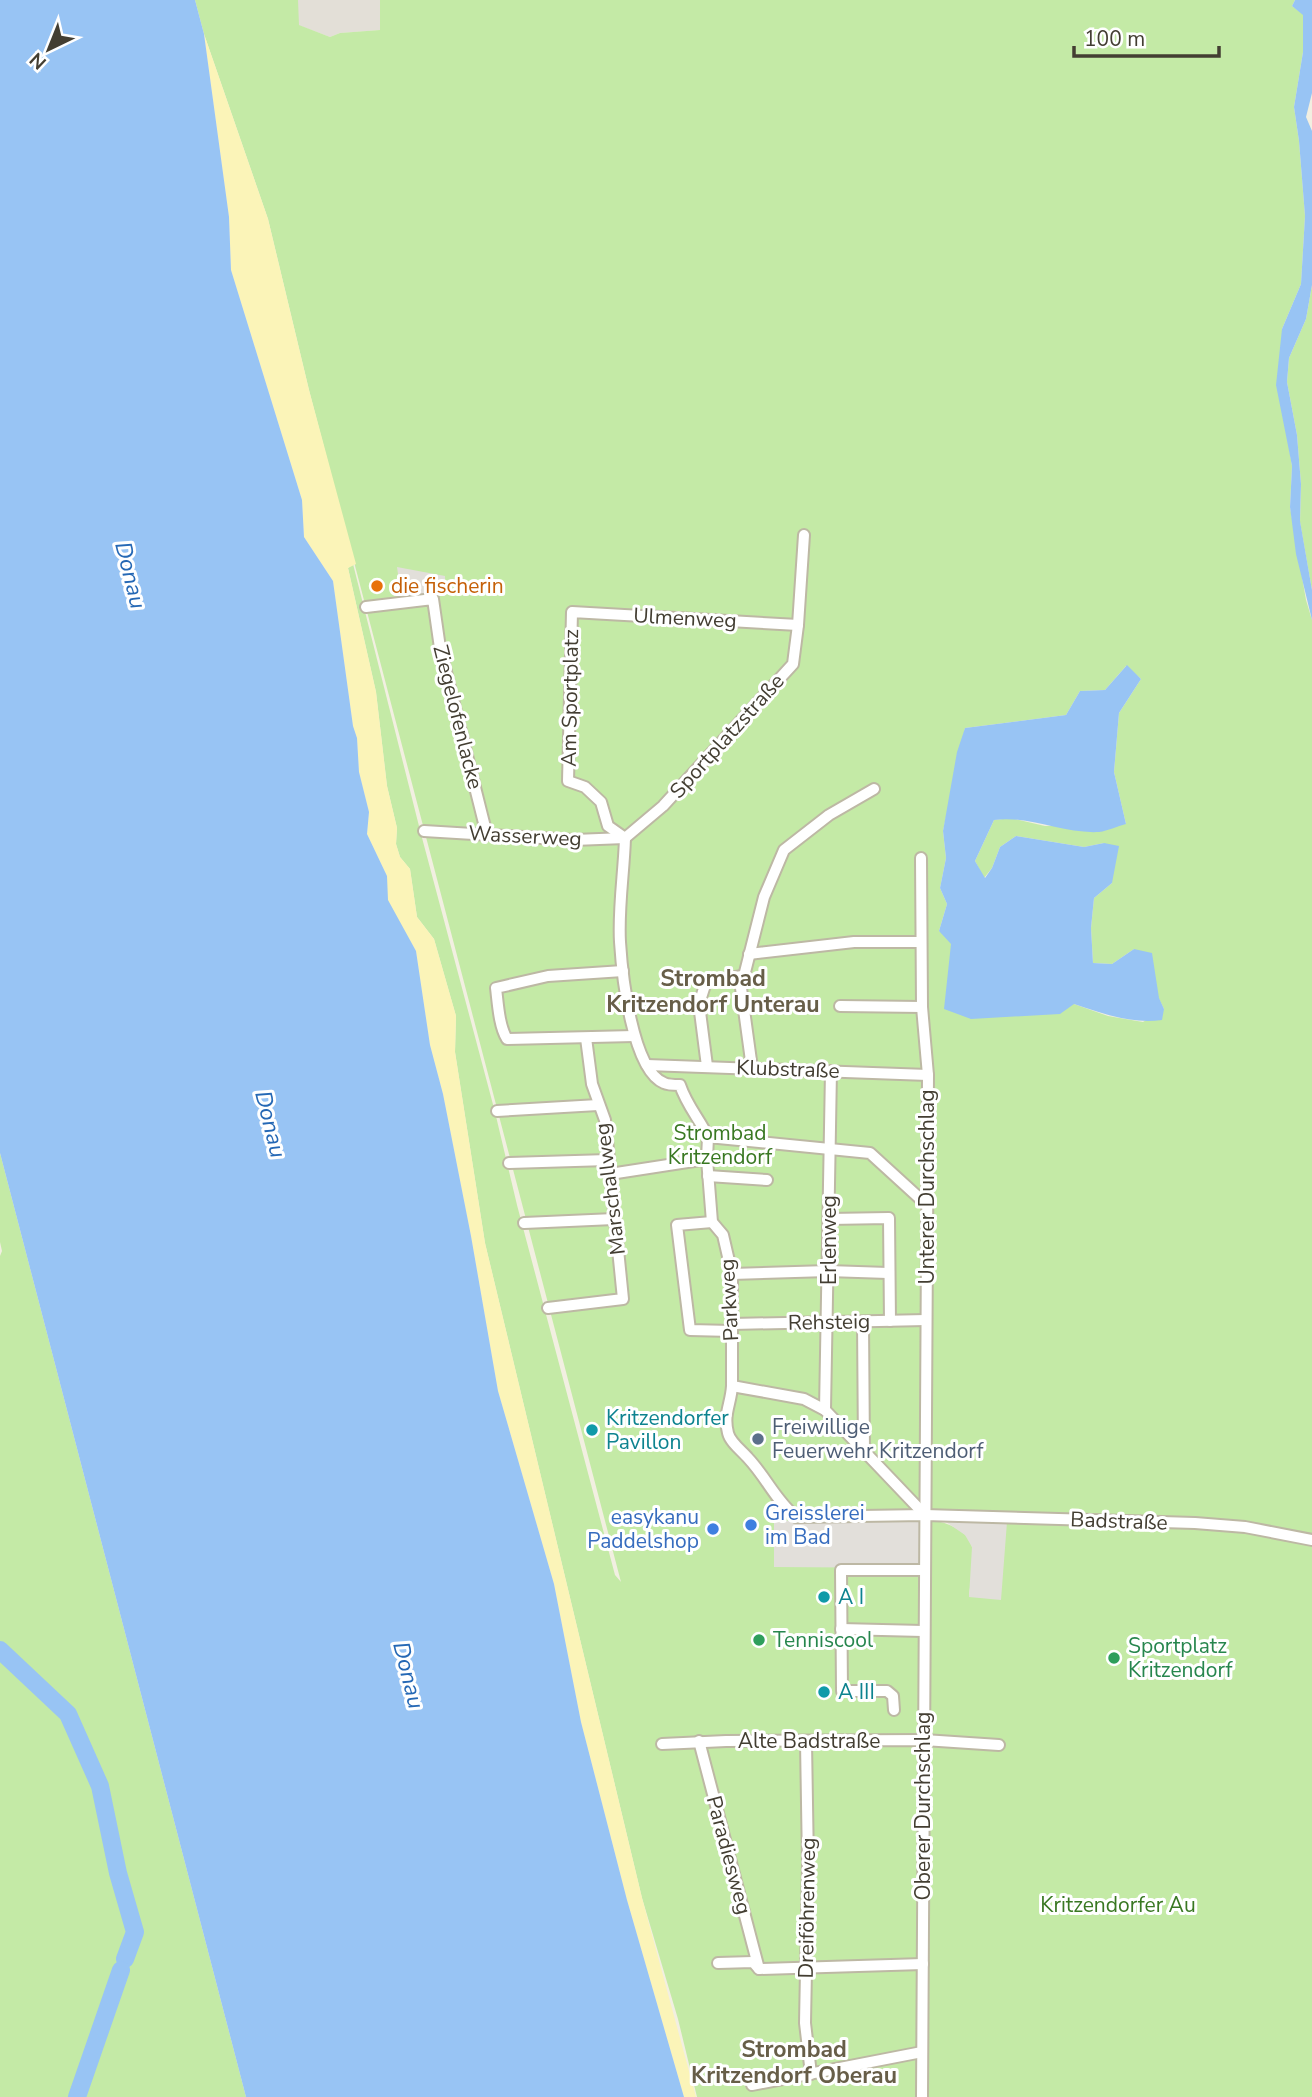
<svg xmlns="http://www.w3.org/2000/svg" width="1312" height="2097" font-family="'Nunito Sans',sans-serif">
	<style>
		.industrial { fill: #e3dfd7 }
		.green { fill: #c4eaa6; fill-rule: evenodd }
		.sand { fill: #fbf4b8 }
		.parking { fill: #e2dfda }
		.water { fill: #98c4f4 }
		.lines { fill: none; stroke-linecap: round; stroke-linejoin: round }
		.river { stroke: #98c4f4; stroke-width: 18 }
		.minor-casing { stroke: #bdb8a4; stroke-width: 14 }
		.minor { stroke: #fff; stroke-width: 10 }
		.food-dot { fill: #e8710a; stroke: #fff; stroke-width: 2.5 }
		.culture-dot { fill: #0f9aa8; stroke: #fff; stroke-width: 2.5 }
		.service-dot { fill: #5c6f8a; stroke: #fff; stroke-width: 2.5 }
		.shop-dot { fill: #3f7fe0; stroke: #fff; stroke-width: 2.5 }
		.leisure-dot { fill: #2e9e5b; stroke: #fff; stroke-width: 2.5 }
		.labels { text-anchor: middle; stroke-width: 6; stroke-linejoin: round; paint-order: stroke }
		.food-label { font-size: 21px; fill: #c56008; stroke: #fff; text-anchor: start }
		.street-label { font-size: 21px; fill: #433e32; stroke: #fff }
		.park-label { font-size: 21px; fill: #397822; stroke: #fff }
		.culture-label { font-size: 21px; fill: #0d838f; stroke: #fff; text-anchor: start }
		.service-label { font-size: 21px; fill: #4e5e75; stroke: #fff; text-anchor: start }
		.shop-label { font-size: 21px; fill: #366cbe; stroke: #fff; text-anchor: start }
		.leisure-label { font-size: 21px; fill: #27864d; stroke: #fff; text-anchor: start }
		.water-label { font-size: 23px; font-style: italic; fill: #2568b5; stroke: #fff }
		.neighbourhood-label { font-size: 23px; font-weight: bold; fill: #675e48; stroke: #fff }
	</style>
	<rect width="100%" height="100%" fill="#f2efe1"/>
	<polygon class="industrial" points="298,0 380,0 381,30 340,33 330,37 298,25"/>
	<g class="green">
		<path d="M195,0H298L299,25L330,37L340,33L380,30V0H1295L1292,6L1303,14V52L1294,107L1299,141L1305,216L1301,284L1282,329L1286,429L1292,466L1290,507L1306,600L1312,620V2097H697L678,2019L642,1898L485,1243L455,1052L456,1016L434,939L417,917L410,869L400,857L396,844L397,828L387,786L376,692L348,568L353,564L421,834L495,1112L517,1205L615,1575L621,1582L309,390L268,219L204,34ZM1126,666L1141,679L1119,713L1114,772L1126,824L1045,826L1011,818L994,820L975,861L984,878L992,868L1000,847L1016,836L1084,847L1104,843L1112,883L1094,898L1091,928L1093,963L1112,964L1134,949L1164,1009L1143,1022L1108,1016L1074,1004L939,931L947,904L940,888L946,858L943,831L965,728L1066,715L1080,691L1105,690ZM926,1074L928,1511L1008,1514L969,1597C970,1584 975,1559 972,1547C967,1526 939,1521 922,1518Z"/>
		<polygon points="1312,285 1312,590 1300,522 1301,484 1297,435 1287,382 1289,358 1306,319"/>
		<polygon points="0,1153 246,2097 0,2097 0,1256 2,1251 0,1242"/>
	</g>
	<polygon class="sand" points="204,34 268,219 309,390 356,564 348,568 376,692 387,786 397,828 396,844 400,857 410,869 417,917 434,939 456,1016 455,1052 485,1243 642,1898 696,2097 684,2097 627,1900 581,1722 554,1584 498,1391 471,1236 443,1094 430,1045 416,951 387,900 387,876 367,834 369,812 359,772 357,738 353,726 333,581 304,537 302,500 231,270 229,217"/>
	<g class="parking">
		<polygon points="397,567 445,576 445,596 401,595"/>
		<polygon points="920,1517 921,1568 774,1567 774,1521"/>
		<polygon points="946,1522 1007,1522 1001,1600 969,1597 972,1547 965,1535"/>
	</g>
	<g class="water">
		<polygon points="0,0 195,0 204,34 229,217 231,270 302,500 304,537 333,581 353,726 357,738 359,772 369,812 367,834 387,876 388,900 416,951 430,1045 443,1094 471,1236 498,1391 554,1584 581,1722 627,1900 684,2097 246,2097 0,1153"/>
		<polygon points="1295,0 1312,0 1312,93 1306,117 1312,131 1312,285 1306,319 1289,358 1287,382 1297,435 1301,484 1300,521 1312,590 1312,620 1296,554 1290,507 1292,466 1276,385 1282,329 1301,284 1305,216 1299,141 1294,107 1303,52 1303,15 1292,6"/>
		<path d="M1127,665L1141,679L1119,713L1114,772L1126,824C1117,826 1108,831 1099,832C1063,834 1029,815 994,820L975,861L985,878L992,868L1000,847L1016,836L1084,847L1104,843L1119,846L1112,883L1094,898L1091,928L1093,963L1112,964L1134,949L1152,953L1159,998L1164,1009L1162,1020C1131,1024 1104,1014 1074,1004L1060,1014L971,1019L944,1009L951,944L939,931L947,904L940,888L946,858L943,831L957,752L965,728L1066,715L1080,691L1105,690Z"/>
	</g>
	<g class="lines">
		<g class="river">
			<polyline points="0,1650 68,1714 100,1786 118,1873 135,1932 125,1959"/>
			<polyline points="77,2097 121,1970"/>
		</g>
		<g class="minor-casing">
			<g id="minor">
				<polyline points="366,607 433,599 440,648 487,835"/>
				<polyline points="424,831 574,840 625,838"/>
				<path d="M625,838C624,872 618,908 620,942C622,974 632,1070 664,1083C668,1085 675,1085 680,1085C687,1106 699,1118 708,1137L870,1153L927,1205"/>
				<polyline points="625,838 608,826 601,802 585,787 568,781 572,612 798,625"/>
				<polyline points="625,838 663,806 793,664 798,625 804,535"/>
				<polyline points="921,858 922,1007 928,1075 922,2097"/>
				<polyline points="749,954 854,942 920,942"/>
				<path d="M623,971L548,976L496,988C498,1004 499,1026 507,1039L634,1036"/>
				<polyline points="840,1006 922,1007"/>
				<polyline points="647,1065 928,1075"/>
				<polyline points="707,1066 699,1004 706,982 742,976"/>
				<polyline points="752,1068 741,988 764,897 784,850 829,815 874,789"/>
				<polyline points="497,1111 598,1105"/>
				<path d="M708,1137L707,1159L712,1222L723,1235L732,1274V1386C731,1404 723,1414 728,1433C730,1442 742,1451 748,1458C766,1477 776,1501 796,1517L925,1515L1195,1523L1245,1527L1312,1540"/>
				<polyline points="509,1163 608,1160"/>
				<polyline points="610,1174 707,1159"/>
				<polyline points="708,1176 767,1180"/>
				<polyline points="829,1219 889,1218 890,1321"/>
				<polyline points="712,1222 677,1225 690,1330 732,1331"/>
				<polyline points="524,1223 614,1219"/>
				<polyline points="732,1274 828,1271 888,1273"/>
				<polyline points="548,1308 623,1299 605,1120 592,1084 586,1038"/>
				<polyline points="863,1322 864,1452"/>
				<polyline points="732,1324 926,1320"/>
				<polyline points="732,1386 804,1399 825,1410 925,1515"/>
				<polyline points="825,1410 831,1071"/>
				<polyline points="841,1629 923,1631"/>
				<polyline points="894,1710 893,1696 887,1691 842,1691 841,1570 924,1570"/>
				<polyline points="699,1741 759,1969"/>
				<polyline points="806,1742 808,1864 805,2023 811,2074"/>
				<polyline points="662,1744 726,1741 924,1740 999,1745"/>
				<polyline points="718,1963 753,1962 759,1969 923,1964"/>
				<polyline points="752,2085 922,2052"/>
			</g>
		</g>
		<use href="#minor" class="minor"/>
	</g>
	<circle class="food-dot" cx="377" cy="586" r="7"/>
	<g class="culture-dot">
		<circle cx="592" cy="1430" r="7"/>
		<circle cx="824" cy="1597" r="7"/>
		<circle cx="824" cy="1692" r="7"/>
	</g>
	<circle class="service-dot" cx="758" cy="1439" r="7"/>
	<g class="shop-dot">
		<circle cx="751" cy="1525" r="7"/>
		<circle cx="713" cy="1529" r="7"/>
	</g>
	<g class="leisure-dot">
		<circle cx="759" cy="1640" r="7"/>
		<circle cx="1114" cy="1658" r="7"/>
	</g>
	<g class="labels">
		<g class="food-label">
			<text x="391" y="593">die fischerin</text>
		</g>
		<g class="street-label">
			<text transform="translate(685 618) rotate(3)" y="7">Ulmenweg</text>
			<text transform="translate(570 698) rotate(-89)" y="7">Am Sportplatz</text>
			<text transform="translate(458 717) rotate(76)" y="7">Ziegelofenlacke</text>
			<text transform="translate(727 736) rotate(-48)" y="7">Sportplatzstraße</text>
			<text transform="translate(525 836) rotate(3)" y="7">Wasserweg</text>
			<text transform="translate(788 1069) rotate(2)" y="7">Klubstraße</text>
			<text transform="translate(927 1187) rotate(-90)" y="7">Unterer Durchschlag</text>
			<text transform="translate(610 1189) rotate(-97)" y="7">Marschallweg</text>
			<text transform="translate(829 1240) rotate(-90)" y="7">Erlenweg</text>
			<text transform="translate(729 1300) rotate(-93)" y="7">Parkweg</text>
			<text transform="translate(829 1322) rotate(-1)" y="7">Rehsteig</text>
			<text transform="translate(1119 1521) rotate(2)" y="7">Badstraße</text>
			<text x="809" y="1748">Alte Badstraße</text>
			<text transform="translate(923 1806) rotate(-90)" y="7">Oberer Durchschlag</text>
			<text transform="translate(729 1855) rotate(75)" y="7">Paradiesweg</text>
			<text transform="translate(807 1908) rotate(-89)" y="7">Dreiföhrenweg</text>
		</g>
		<g class="park-label">
			<text x="720" y="1140">Strombad<tspan x="720" dy="24">Kritzendorf</tspan></text>
			<text x="1118" y="1912">Kritzendorfer Au</text>
		</g>
		<g class="culture-label">
			<text x="606" y="1425">Kritzendorfer<tspan x="606" dy="24">Pavillon</tspan></text>
			<text x="838" y="1604">A I</text>
			<text x="838" y="1699">A III</text>
		</g>
		<g class="service-label">
			<text x="772" y="1434">Freiwillige<tspan x="772" dy="24">Feuerwehr Kritzendorf</tspan></text>
		</g>
		<g class="shop-label">
			<text x="765" y="1520">Greisslerei<tspan x="765" dy="24">im Bad</tspan></text>
			<text x="699" y="1524" text-anchor="end">easykanu<tspan x="699" dy="24">Paddelshop</tspan></text>
		</g>
		<g class="leisure-label">
			<text x="773" y="1647">Tenniscool</text>
			<text x="1128" y="1653">Sportplatz<tspan x="1128" dy="24">Kritzendorf</tspan></text>
		</g>
		<g class="water-label">
			<text transform="translate(131 575) rotate(76)" y="8">Donau</text>
			<text transform="translate(271 1124) rotate(76)" y="8">Donau</text>
			<text transform="translate(409 1675) rotate(76)" y="8">Donau</text>
		</g>
		<g class="neighbourhood-label">
			<text x="713" y="986">Strombad<tspan x="713" dy="26">Kritzendorf Unterau</tspan></text>
			<text x="794" y="2057">Strombad<tspan x="794" dy="26">Kritzendorf Oberau</tspan></text>
		</g>
	</g>
	<g transform="translate(49 49) rotate(223)" stroke="#ffffff" stroke-width="5" paint-order="stroke">
	<path d="M0-5L12 26L0 18L-12 26Z" fill="#433e32"/>
	<text y="-10" font-size="19" font-weight="bold" text-anchor="middle" fill="#433e32">N</text>
	</g>
	<path d="M1074 46v10h145v-10" fill="none" stroke="#433e32" stroke-width="3.5"/>
	<text x="1084" y="46" font-size="21" fill="#433e32" stroke="#ffffff" stroke-width="5" paint-order="stroke">100 m</text>
</svg>
